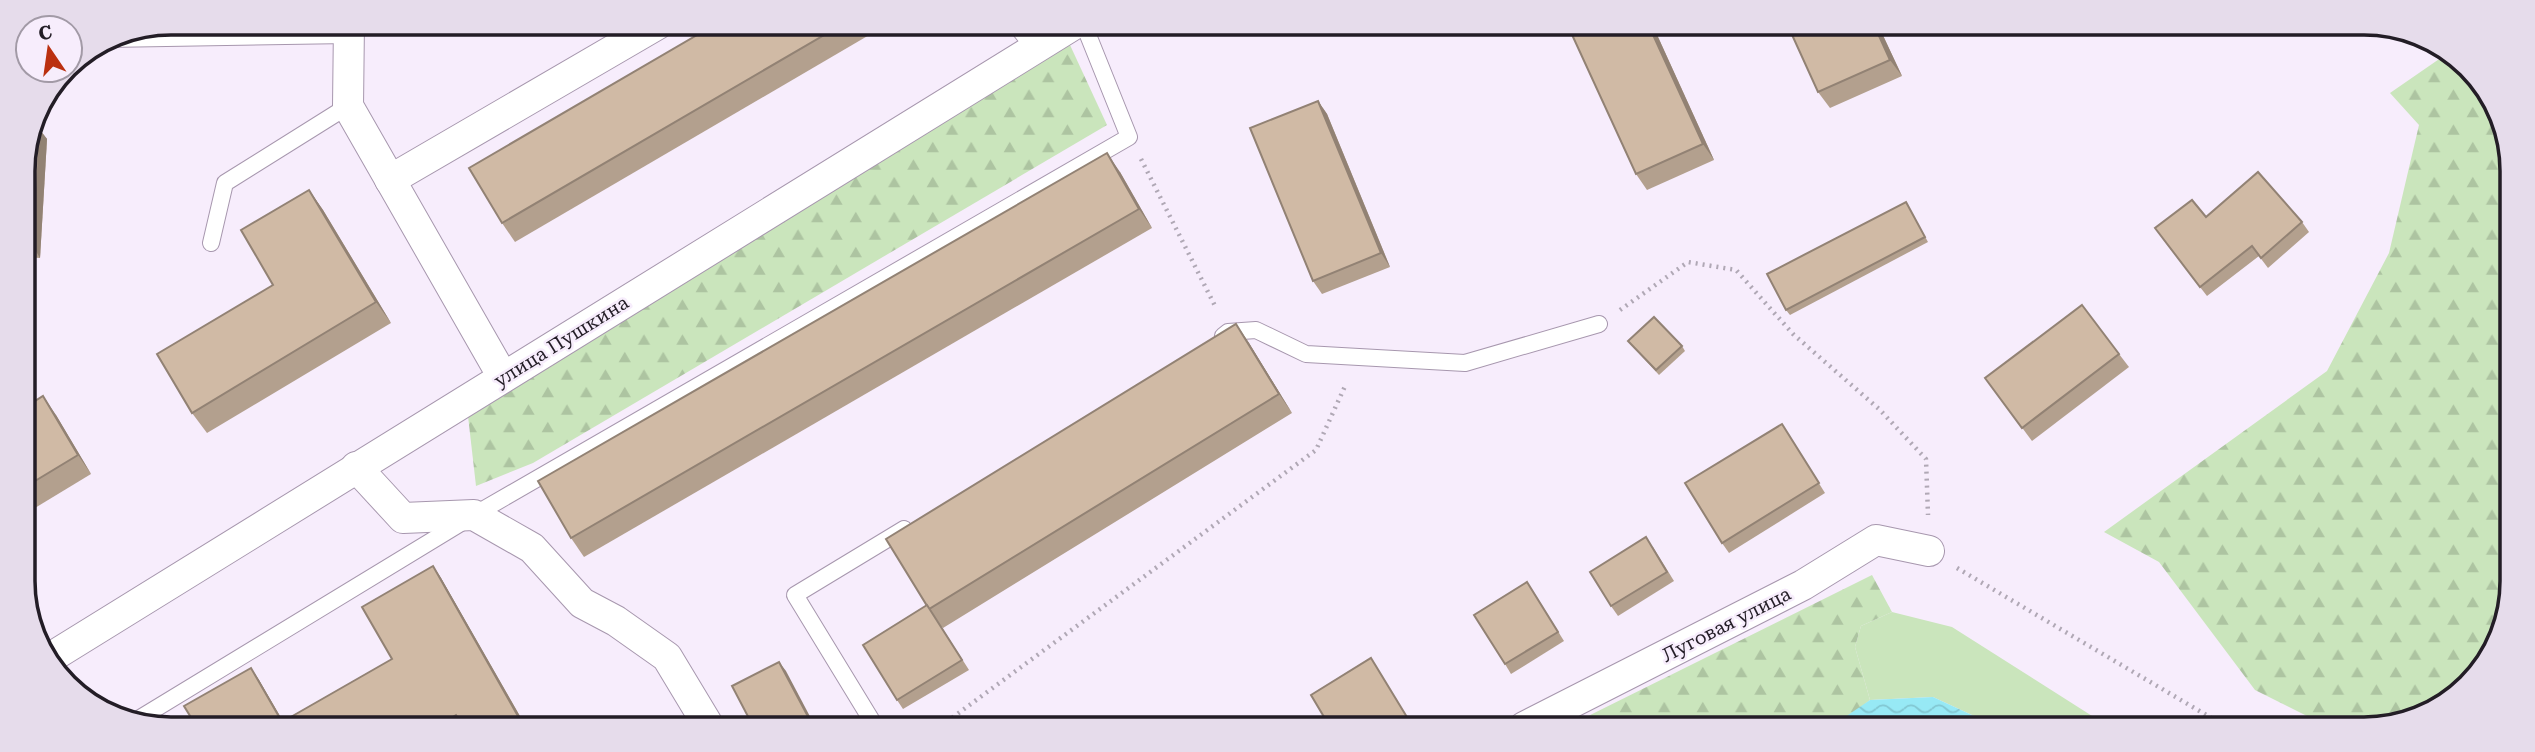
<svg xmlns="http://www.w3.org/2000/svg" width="2535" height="752" font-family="'Roboto Serif',serif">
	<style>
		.grass { fill: #cae5bc }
		.forest { fill: url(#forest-firs) }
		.water { fill: url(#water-waves) }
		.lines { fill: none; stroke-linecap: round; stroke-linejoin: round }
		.service-casing { stroke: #a797ae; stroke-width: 18 }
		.minor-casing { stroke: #a797ae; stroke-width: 32 }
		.path { stroke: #b0a8b5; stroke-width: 4.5; stroke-dasharray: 2 5; stroke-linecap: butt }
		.service { stroke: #fff; stroke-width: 16 }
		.minor { stroke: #fff; stroke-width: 30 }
		.wall { fill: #b3a08e }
		.shaded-wall { fill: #928274 }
		.building { fill: #d0baa5; stroke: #928274; stroke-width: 2 }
		.labels { text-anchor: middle; stroke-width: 5; stroke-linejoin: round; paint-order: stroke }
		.street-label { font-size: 19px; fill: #231d26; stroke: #f7edfc }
		.rim { fill: none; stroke: #231d26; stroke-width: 3.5 }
	</style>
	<defs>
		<pattern id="forest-firs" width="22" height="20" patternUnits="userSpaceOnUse" patternTransform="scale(1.75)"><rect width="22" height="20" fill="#cae5bc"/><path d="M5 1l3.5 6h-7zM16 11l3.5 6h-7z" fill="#adc4a1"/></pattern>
		<pattern id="water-waves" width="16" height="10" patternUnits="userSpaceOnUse" patternTransform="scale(1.75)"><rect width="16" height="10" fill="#97e9f5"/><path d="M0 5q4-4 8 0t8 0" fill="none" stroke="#82c7d2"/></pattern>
	</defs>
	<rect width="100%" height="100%" fill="#f7edfc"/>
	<polygon class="grass" points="1892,612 1952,627 2111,728 2000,728 1933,697 1870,700 1855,647 1861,626"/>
	<g class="forest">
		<polygon points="1070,45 1107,125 533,463 476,486 468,416"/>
		<polygon points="2445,55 2475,73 2509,143 2507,619 2461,693 2373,729 2333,729 2255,690 2159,562 2104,532 2327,371 2389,253 2419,125 2390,93"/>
		<polygon points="1872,575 1892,612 1861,626 1855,647 1870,700 1835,728 1566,727"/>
	</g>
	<polygon class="water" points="1933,697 2000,728 1829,728 1870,700"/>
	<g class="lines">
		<g class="service-casing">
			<g id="service">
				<polyline points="1016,25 1035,49"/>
				<polyline points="107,39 349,35"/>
				<polyline points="211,243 225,183 348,106"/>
				<polyline points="1223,336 1228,332 1256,330 1306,354 1465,363 1599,324"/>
				<polyline points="132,723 474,515 1129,137 1084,25"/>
				<polyline points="875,726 795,595 904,529"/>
			</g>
		</g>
		<g class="minor-casing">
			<g id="minor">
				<polyline points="349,23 348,106 503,377"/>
				<polyline points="390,180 658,24"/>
				<polyline points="356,467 403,518 474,515 532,548 582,603 616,621 667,657 708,725"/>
				<polyline points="50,658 1073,25"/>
				<polyline points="1524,727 1803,585 1876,540 1929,551"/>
			</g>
		</g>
		<g class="path">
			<polyline points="1141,159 1216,308"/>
			<polyline points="1620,310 1688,262 1736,270 1793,334 1879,409 1926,459 1928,515"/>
			<polyline points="1957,568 2230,729"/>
			<polyline points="941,726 1316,450 1346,384"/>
		</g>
		<use href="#service" class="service"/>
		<use href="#minor" class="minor"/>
	</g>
	<g class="wall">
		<polygon points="716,24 888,24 515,242 502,223"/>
		<polygon points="1653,26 1714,160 1647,190 1636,174"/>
		<polygon points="1879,27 1902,76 1830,108 1818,92"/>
		<polygon points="1318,101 1327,114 1390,267 1322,294 1313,281"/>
		<polygon points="40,130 47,139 40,258 24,257 23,162"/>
		<polygon points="1120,172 1152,228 584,557 571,538"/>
		<polygon points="309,190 323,210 391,323 207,433 192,413 273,285"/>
		<polygon points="1906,202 1928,242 1790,315 1786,310"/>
		<polygon points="2206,217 2302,222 2309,232 2268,268 2259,256 2207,296 2162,238"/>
		<polygon points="1236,324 1249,343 1292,413 943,628 941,626 969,670 903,709 897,700 927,605"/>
		<polygon points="1628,341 1682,346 1685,351 1659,375"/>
		<polygon points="2119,354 2129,367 2032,441 1985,378"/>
		<polygon points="24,408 56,415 91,474 25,514"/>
		<polygon points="1782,424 1825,493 1729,553 1722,543"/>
		<polygon points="1653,547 1674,581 1618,616 1611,606"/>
		<polygon points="433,566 441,578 525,725 541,725 195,724 251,668 259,680 283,721 392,659"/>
		<polygon points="1533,591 1564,641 1511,674 1505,664"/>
	</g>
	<g class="shaded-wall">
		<polygon points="1649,26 1653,26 1714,160 1703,144"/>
		<polygon points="1875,27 1879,27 1902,76 1890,60"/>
		<polygon points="1318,101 1327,114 1390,267 1381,253"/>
		<polygon points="40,130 47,139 40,258 34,248"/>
		<polygon points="1107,153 1120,172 1152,228 1139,209"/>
		<polygon points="309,190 323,210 391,323 376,302"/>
		<polygon points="1236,324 1249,343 1292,413 1279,394"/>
		<polygon points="43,396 56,415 91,474 78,455"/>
		<polygon points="433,566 441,578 525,725 523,725"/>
		<polygon points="779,662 786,671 815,726 813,726"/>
		<polygon points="251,668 259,680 285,725 283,725"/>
	</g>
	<g class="building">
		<polygon points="716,24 843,24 502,223 469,168"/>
		<polygon points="1568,26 1649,26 1703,144 1636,174"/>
		<polygon points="1788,26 1875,27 1890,60 1818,92"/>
		<polygon points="1318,101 1381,253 1313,281 1250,128"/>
		<polygon points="31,129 40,130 34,248 24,248 23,162"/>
		<polygon points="1107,153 1139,209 571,538 538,481"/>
		<polygon points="2258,172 2302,222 2261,258 2252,246 2200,287 2155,228 2192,200 2206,217"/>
		<polygon points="309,190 376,302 192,413 157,354 273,285 241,230"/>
		<polygon points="1906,202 1925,237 1786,310 1767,274"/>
		<polygon points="2082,305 2119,354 2022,428 1985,378"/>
		<polygon points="1654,317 1682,346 1656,370 1628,341"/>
		<polygon points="1236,324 1279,394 929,609 886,539"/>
		<polygon points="43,396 78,455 25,487 24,408"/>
		<polygon points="1782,424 1819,483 1722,543 1685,483"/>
		<polygon points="1646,537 1667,572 1611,606 1590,572"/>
		<polygon points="433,566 523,725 462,725 456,715 439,725 195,724 184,706 251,668 282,722 392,659 362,607"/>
		<polygon points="1527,582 1558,632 1505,664 1474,615"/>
		<polygon points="927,605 962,660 897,700 863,645"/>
		<polygon points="1371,658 1413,727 1330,727 1311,695"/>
		<polygon points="779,662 813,726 753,726 732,686"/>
		<polygon points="536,718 541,725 525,725"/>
	</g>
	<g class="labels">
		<g class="street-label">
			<text transform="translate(561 341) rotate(-32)" y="7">улица Пушкина</text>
			<text transform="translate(1726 624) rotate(-27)" y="7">Луговая улица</text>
		</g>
	</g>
	<path d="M0 0H2535V752H0ZM171 35H2364A136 136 0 0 1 2500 171V581A136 136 0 0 1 2364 717H171A136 136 0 0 1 35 581V171A136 136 0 0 1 171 35Z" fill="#e6dceb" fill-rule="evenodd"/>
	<path class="rim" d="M171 35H2364A136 136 0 0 1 2500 171V581A136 136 0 0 1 2364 717H171A136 136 0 0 1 35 581V171A136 136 0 0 1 171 35Z"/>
	<g transform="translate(49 49) rotate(347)"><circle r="33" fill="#f7edfc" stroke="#a29aa6" stroke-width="2"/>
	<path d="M0-5L12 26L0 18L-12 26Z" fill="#bb3010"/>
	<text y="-10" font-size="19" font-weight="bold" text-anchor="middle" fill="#231d26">С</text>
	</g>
</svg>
